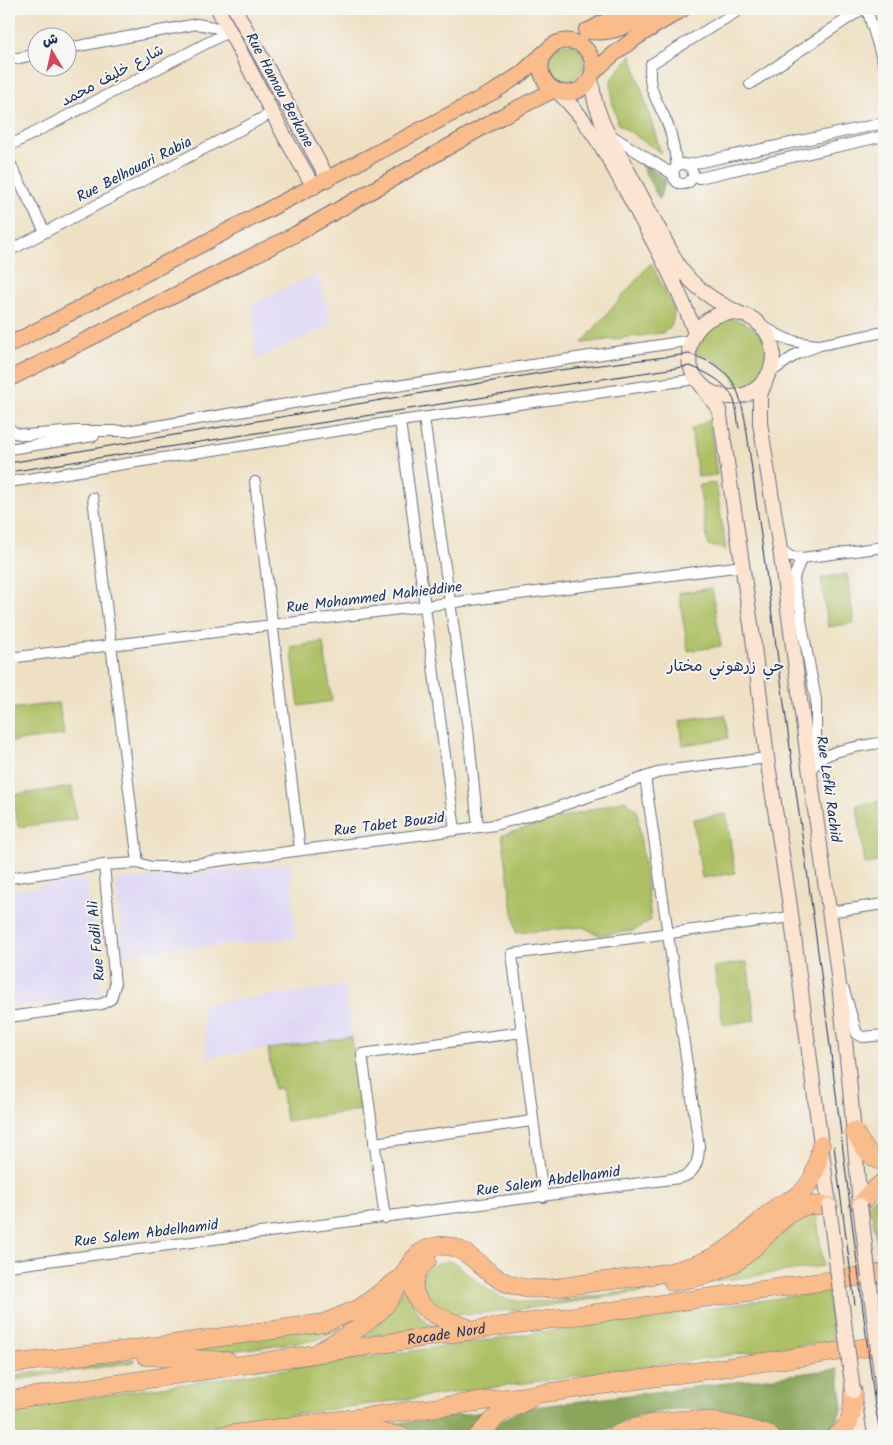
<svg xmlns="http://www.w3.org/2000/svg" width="893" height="1445" font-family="Kalam,'Playpen Sans Arabic',sans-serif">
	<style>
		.built { fill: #ded5f6 }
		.green { fill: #adc064; stroke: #647861 }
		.forest { fill: #8aa65a; stroke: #526a5c }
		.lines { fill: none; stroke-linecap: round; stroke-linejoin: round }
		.street-casing { stroke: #656d81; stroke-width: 12 }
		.secondary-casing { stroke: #656d81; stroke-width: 16 }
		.primary-casing { stroke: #656d81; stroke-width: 17 }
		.highway-casing { stroke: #656d81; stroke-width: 19 }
		.street { stroke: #fff; stroke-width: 10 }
		.secondary { stroke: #fde4d1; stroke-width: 14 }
		.primary { stroke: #fabc8b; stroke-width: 15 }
		.highway { stroke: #fabc8b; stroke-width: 18 }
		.tram { stroke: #1b2f5e; stroke-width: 1 }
		.secondary-bridge-casing { stroke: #656d81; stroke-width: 16; stroke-linecap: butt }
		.secondary-bridge { stroke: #fde4d1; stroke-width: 14 }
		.labels { text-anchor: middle; stroke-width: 4; stroke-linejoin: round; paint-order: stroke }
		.street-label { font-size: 15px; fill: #1b2f5e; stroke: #f6f6f2 }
		.neighbourhood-label { font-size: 16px; fill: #1b2f5e; stroke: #f6f6f2 }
	</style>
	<rect width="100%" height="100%" fill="#f6f6f2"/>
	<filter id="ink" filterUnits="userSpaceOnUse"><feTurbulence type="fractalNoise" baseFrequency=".02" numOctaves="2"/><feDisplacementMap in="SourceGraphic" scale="10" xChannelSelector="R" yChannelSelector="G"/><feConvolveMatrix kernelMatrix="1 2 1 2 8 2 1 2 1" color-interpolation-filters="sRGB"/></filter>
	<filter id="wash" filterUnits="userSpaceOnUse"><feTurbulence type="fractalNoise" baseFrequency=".0096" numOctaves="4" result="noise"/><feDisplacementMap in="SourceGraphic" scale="20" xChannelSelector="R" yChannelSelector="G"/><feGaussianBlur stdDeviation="1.12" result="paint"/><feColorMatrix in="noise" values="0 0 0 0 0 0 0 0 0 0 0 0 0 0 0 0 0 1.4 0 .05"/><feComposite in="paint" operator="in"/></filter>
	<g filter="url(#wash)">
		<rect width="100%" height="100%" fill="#efe0c3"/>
		<g class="built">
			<polygon points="315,275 320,282 332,325 256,359 252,303"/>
			<polygon points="290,862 296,938 123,954 116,880 252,869"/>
			<polygon points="86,879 101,992 95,996 9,1008 9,891"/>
			<polygon points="345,986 352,1037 207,1057 202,1004"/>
		</g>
		<g class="green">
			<circle cx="566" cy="62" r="18"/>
			<polygon points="631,55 661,153 618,124 612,100 611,80"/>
			<path d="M651,263L674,310C674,321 672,328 662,333L582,343Z"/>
			<path d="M730,319C774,325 781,372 741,391C731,372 717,357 695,353C696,333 712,323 730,319Z"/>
			<polygon points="709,420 717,475 698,477 691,429"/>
			<polygon points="716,483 726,550 708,545 699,485"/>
			<polygon points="847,574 854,623 828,627 821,578"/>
			<polygon points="712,588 721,646 688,651 679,593"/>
			<polygon points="323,642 332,701 299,706 291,647"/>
			<polygon points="59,703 64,735 9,742 9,709"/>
			<polygon points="725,715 728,738 683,745 680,721"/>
			<polygon points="72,787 76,819 18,827 13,795"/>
			<polygon points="625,800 637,810 651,920 633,931 599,935 583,927 516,933 502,835"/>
			<polygon points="884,801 884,861 865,864 857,805"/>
			<polygon points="726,814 735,873 702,878 693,819"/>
			<polygon points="747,962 755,1020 723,1025 714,967"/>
			<polygon points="352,1037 361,1110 286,1121 281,1088 274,1089 268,1049"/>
			<polygon points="884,1188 884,1258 880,1259 872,1214 865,1208"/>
			<polygon points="814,1213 817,1219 823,1266 538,1307 473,1314 456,1314 445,1312 433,1307 422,1292 422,1276 427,1269 437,1263 448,1261 457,1264 488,1290 503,1298 523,1302 561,1301 688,1283 795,1216"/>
			<path d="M408,1282C414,1306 414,1318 439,1327L354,1338L384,1319Z"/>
			<polygon points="827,1291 834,1341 135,1436 9,1436 9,1409"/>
			<polygon points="339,1323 341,1327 340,1331 316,1340 192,1356 186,1347"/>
			<polygon points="134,1359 136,1360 134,1362 9,1381 9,1376"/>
		</g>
		<g class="forest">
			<polygon points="639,161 666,179 659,199"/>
			<polygon points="838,1369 843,1408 833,1426 816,1435 796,1433 752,1417 708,1410 676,1409 639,1415 594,1436 486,1436 501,1421 525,1408"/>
			<polygon points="492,1411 475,1426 470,1436 420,1436 382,1425"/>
		</g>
	</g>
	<g filter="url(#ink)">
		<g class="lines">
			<g class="street-casing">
				<g id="street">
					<polyline points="867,9 884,65"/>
					<polyline points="68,48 197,24 229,30"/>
					<polyline points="9,60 38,54"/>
					<polyline points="750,84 862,9"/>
					<polyline points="609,134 674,175"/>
					<polyline points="9,146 230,31"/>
					<polyline points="9,161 45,232"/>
					<circle cx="683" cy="174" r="10"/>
					<polyline points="687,165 884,123"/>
					<path d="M677,166C675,154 673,142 670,131C663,107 645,91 651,64L741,9"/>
					<polyline points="693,176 699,178 884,136"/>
					<polyline points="9,251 272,113"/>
					<path d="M760,324C784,340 791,342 819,345"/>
					<polyline points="771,372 797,354 820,345 884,332"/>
					<polyline points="424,418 468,729 478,827"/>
					<polyline points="400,421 455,830"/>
					<polyline points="9,428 15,433 26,435 77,431 127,431 352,393 692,340"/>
					<polyline points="9,449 94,436"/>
					<polyline points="9,482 400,421 696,379"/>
					<polyline points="255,482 300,850"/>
					<polyline points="93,498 138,863"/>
					<polyline points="780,549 791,557 802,558 884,547"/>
					<path d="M802,558C799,565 794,573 794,581C793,595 803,605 801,620L816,700V762"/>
					<polyline points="9,658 743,566"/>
					<path d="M814,766C824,749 865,746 884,742"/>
					<polyline points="9,878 104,865 138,863 151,867 172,867 495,825 555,808 663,771 767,758"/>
					<polyline points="829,912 884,904"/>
					<polyline points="844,990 857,1034 863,1037 884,1035"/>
					<polyline points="9,1017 102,1004 111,999 115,985 104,865"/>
					<polyline points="374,1143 532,1121"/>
					<polyline points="543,1197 512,954 791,917"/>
					<polyline points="385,1218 362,1054 522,1032"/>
					<path d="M9,1266L679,1178C695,1175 699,1161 699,1146L645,777"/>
				</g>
			</g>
			<g class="secondary-casing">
				<g id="secondary">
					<polyline points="218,9 286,139 314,187"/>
					<polyline points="235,9 328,179"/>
					<path d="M591,79L595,102L603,124L678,265C694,288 714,301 739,313"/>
					<path d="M557,91C595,126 617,174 641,219C661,256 681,293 695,333"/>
					<circle cx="731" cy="355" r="42"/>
					<polyline points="766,380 760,395 760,423 780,549 810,774 837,967 849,1077 860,1205"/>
					<polyline points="702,386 719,410 723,435 753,638 767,758 790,906 829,1206"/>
					<polyline points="855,1404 860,1436"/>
				</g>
			</g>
			<g class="primary-casing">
				<g id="primary">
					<path d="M586,31C614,36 634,23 657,9"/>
					<polyline points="586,32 628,9"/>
					<circle cx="567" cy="67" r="26"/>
					<path d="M592,74C619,46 651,28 683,9"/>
					<polyline points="9,345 495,91 521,74 545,52"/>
					<polyline points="9,379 296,234 504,115 554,90"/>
				</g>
			</g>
			<g class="highway-casing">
				<g id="highway">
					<path d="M854,1131C861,1144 869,1158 884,1162"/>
					<polyline points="860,1205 870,1193 884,1181"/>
					<path d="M427,1261C419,1266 416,1273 414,1283C411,1313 452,1321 473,1330"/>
					<path d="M673,1282C695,1278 717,1274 736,1262C760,1247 780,1213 806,1206C813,1204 821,1206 829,1206"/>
					<path d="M320,1351C344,1336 369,1325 387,1303C403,1283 408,1249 438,1246C461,1243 476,1263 493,1275C502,1282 513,1286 524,1288C548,1291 573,1285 596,1282C636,1277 681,1275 717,1255C739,1244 754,1226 773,1210C779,1204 788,1202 795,1197C815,1185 817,1165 821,1145"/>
					<polyline points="146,1356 228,1361"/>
					<polyline points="9,1364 120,1351 324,1323 360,1308 398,1280"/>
					<path id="s1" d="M9,1400L474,1330L884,1273"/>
					<polyline points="342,1428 362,1429 401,1436"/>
					<polyline points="218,1436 538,1394 884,1345"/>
					<polyline points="478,1436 498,1415 530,1399"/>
					<path d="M614,1436C669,1412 716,1417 771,1436"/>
					<path d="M836,1436C854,1423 852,1412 853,1391"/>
				</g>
			</g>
			<use href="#street" class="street"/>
			<use href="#secondary" class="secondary"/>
			<use href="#primary" class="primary"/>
			<use href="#highway" class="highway"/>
			<g class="tram">
				<path d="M9,463L552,371L689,354C732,367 739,385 746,426L820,966L875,1406L881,1436"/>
				<path d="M9,472L555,386L690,366C706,372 724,381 732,396C737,405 737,418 739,428"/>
				<polyline points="834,1146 855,1305"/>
			</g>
			<g class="secondary-bridge-casing">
				<g id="secondary-bridge">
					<polyline points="860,1205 884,1399"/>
					<polyline points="829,1206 853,1391"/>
				</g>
			</g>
			<use href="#secondary-bridge" class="secondary-bridge"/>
		</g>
	</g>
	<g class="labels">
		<g class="street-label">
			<text transform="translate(112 75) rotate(-28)" y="5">شارع خليف محمد</text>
			<text transform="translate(280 90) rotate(62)" y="5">Rue Hamou Berkane</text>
			<text transform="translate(134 169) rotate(-27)" y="5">Rue Belhouari Rabia</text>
			<text transform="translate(374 597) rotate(-7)" y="5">Rue Mohammed Mahieddine</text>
			<text transform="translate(829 789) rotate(82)" y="5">Rue Lefki Rachid</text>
			<text transform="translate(389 824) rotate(-7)" y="5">Rue Tabet Bouzid</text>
			<text transform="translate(96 941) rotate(-95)" y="5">Rue Fodil Ali</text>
			<text transform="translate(548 1181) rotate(-8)" y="5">Rue Salem Abdelhamid</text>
			<text transform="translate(146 1233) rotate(-7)" y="5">Rue Salem Abdelhamid</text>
			<text dy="5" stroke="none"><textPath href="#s1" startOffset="442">Rocade Nord</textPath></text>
		</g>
		<g class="neighbourhood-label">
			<text x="726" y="671">حي زرهوني مختار</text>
		</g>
	</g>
	<rect width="893" height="1445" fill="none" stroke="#f6f6f2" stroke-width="30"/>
	<g transform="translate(52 52) rotate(351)"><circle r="24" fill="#f6f6f2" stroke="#9ea6b7"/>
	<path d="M0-4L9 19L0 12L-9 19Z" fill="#d1495b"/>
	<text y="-8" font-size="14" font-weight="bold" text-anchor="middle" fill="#1b2f5e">ش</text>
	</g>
</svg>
